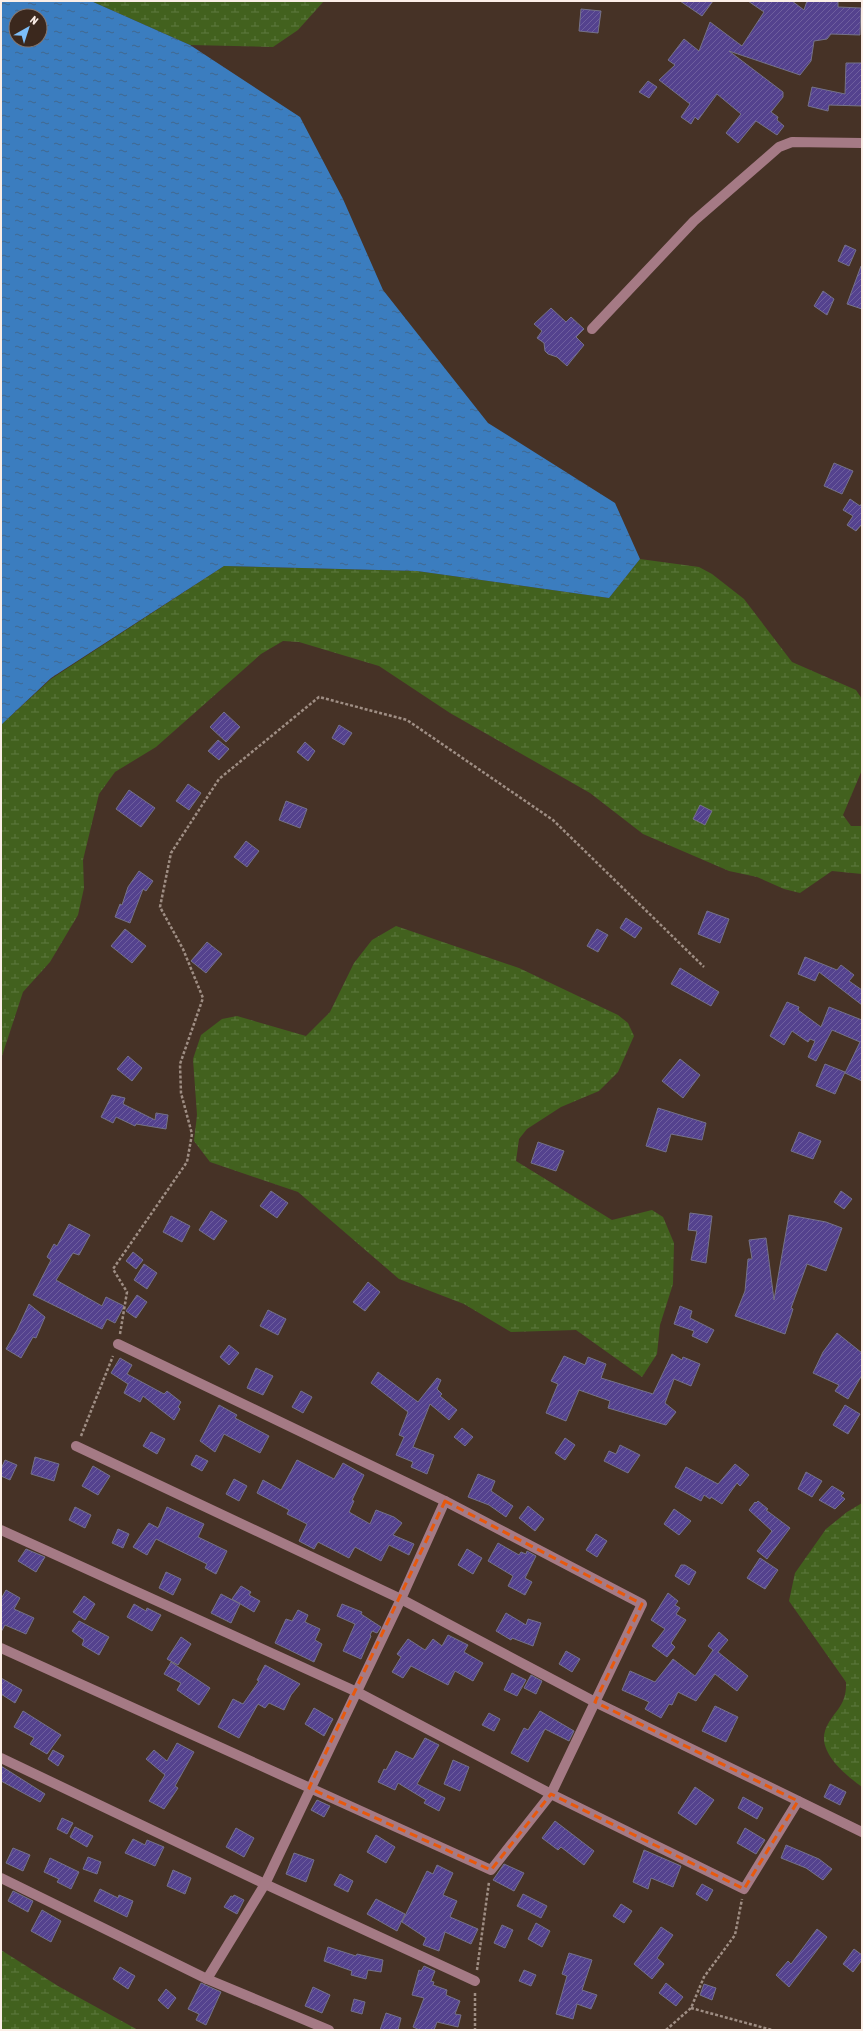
<svg xmlns="http://www.w3.org/2000/svg" width="863" height="2031" font-family="'Asap Condensed',sans-serif">
	<style>
		.wetland { fill: url(#wetland-marsh) }
		.water { fill: url(#water-ripples); fill-rule: evenodd }
		.building { fill: url(#building-hatch); stroke: #757289 }
		.lines { fill: none; stroke-linecap: round; stroke-linejoin: round }
		.path { stroke: #9f8e84; stroke-width: 2.5; stroke-dasharray: 3 2; stroke-linecap: butt }
		.minor { stroke: #a57a85; stroke-width: 10 }
		.marked { fill: none; stroke: #e8590c; stroke-width: 3; stroke-dasharray: 8 5; stroke-linejoin: round }
	</style>
	<defs>
		<pattern id="wetland-marsh" width="20" height="14" patternUnits="userSpaceOnUse"><rect width="20" height="14" fill="#42611e"/><path d="M1 5h8M5 5V1M11 12h8M15 12V8" fill="none" stroke="#5e783f"/></pattern>
		<pattern id="water-ripples" width="26" height="14" patternUnits="userSpaceOnUse"><rect width="26" height="14" fill="#3b7dbf"/><path d="M2 4q2-2 4 0t4 0M15 11q2-2 4 0t4 0" fill="none" stroke="#41678e"/></pattern>
		<pattern id="building-hatch" width="6" height="6" patternUnits="userSpaceOnUse"><rect width="6" height="6" fill="#54428e"/><path d="M-1 1l2-2M0 6l6-6M5 7l2-2" fill="none" stroke="#6e5e9e"/></pattern>
	</defs>
	<rect width="100%" height="100%" fill="#463226"/>
	<g class="wetland">
		<polygon points="91,1 324,1 298,30 273,47 190,45"/>
		<polygon points="640,559 699,567 712,574 744,599 792,662 856,690 862,699 862,770 843,815 851,826 862,826 862,874 832,871 800,893 784,889 757,877 729,871 643,834 590,793 450,713 379,666 299,642 283,641 261,654 156,747 115,772 99,794 83,860 84,888 78,915 50,962 23,992 1,1059 1,725 51,679 224,566 417,571 609,598"/>
		<polygon points="396,926 519,968 618,1015 628,1023 634,1036 618,1072 599,1091 561,1107 527,1129 519,1139 516,1161 612,1220 652,1210 663,1217 674,1243 673,1284 660,1325 657,1354 642,1377 576,1330 511,1332 464,1304 399,1279 298,1192 210,1162 194,1141 197,1115 193,1059 201,1035 222,1019 237,1016 306,1036 330,1012 354,963 372,940"/>
		<path d="M862,1503V1787C847,1776 818,1753 825,1731C832,1711 847,1708 846,1682L789,1601L795,1573L826,1529L847,1512Z"/>
		<polygon points="1,1950 58,1986 138,2030 1,2030"/>
	</g>
	<path class="water" d="M1,1H91L190,45L300,117L343,199L383,290L488,423L615,503L640,559L609,598L417,571L224,566L51,678L1,725ZM16,16H40V40H16Z"/>
	<g class="building">
		<polygon points="680,1 713,1 702,16"/>
		<polygon points="748,1 792,1 804,10 807,1 838,1 838,7 861,8 860,35 831,34 827,39 814,41 811,61 800,75 729,51 783,92 783,97 771,112 778,117 777,120 784,126 777,135 756,121 738,143 726,133 741,114 717,94 698,120 695,117 691,124 681,117 690,104 659,80 675,65 668,60 684,39 699,51 710,22 742,46 764,12"/>
		<polygon points="581,9 601,11 598,33 579,31"/>
		<polygon points="846,63 862,63 862,106 829,105 828,111 808,106 812,87 845,94"/>
		<polygon points="648,81 657,87 649,98 639,92"/>
		<polygon points="845,245 856,250 849,266 838,261"/>
		<polygon points="861,266 862,267 862,309 847,304"/>
		<polygon points="823,291 834,299 827,315 814,306"/>
		<polygon points="551,308 566,322 571,317 584,329 576,337 584,345 567,366 557,357 548,354 545,351 544,343 537,338 542,331 534,324"/>
		<polygon points="834,463 853,471 842,494 824,486"/>
		<polygon points="850,499 860,506 862,503 862,524 856,531 847,525 853,516 843,510"/>
		<polygon points="224,712 240,727 226,742 210,727"/>
		<polygon points="339,725 352,733 344,745 332,738"/>
		<polygon points="218,740 229,749 219,760 208,751"/>
		<polygon points="305,742 315,751 308,761 297,752"/>
		<polygon points="188,784 201,793 189,810 176,801"/>
		<polygon points="129,790 155,808 141,827 116,809"/>
		<polygon points="286,801 307,809 300,828 279,820"/>
		<polygon points="700,805 712,811 705,825 693,819"/>
		<polygon points="246,841 259,851 247,867 234,857"/>
		<polygon points="139,871 153,881 146,891 143,889 130,923 115,917 120,904 122,905 128,887"/>
		<polygon points="707,911 729,919 720,943 698,934"/>
		<polygon points="626,918 642,928 635,938 620,928"/>
		<polygon points="125,929 146,946 132,963 111,946"/>
		<polygon points="597,929 608,935 598,952 587,946"/>
		<polygon points="207,942 222,954 206,973 191,961"/>
		<polygon points="805,957 837,970 841,965 854,975 849,981 862,990 862,1005 819,972 815,981 798,974"/>
		<polygon points="680,968 719,992 711,1006 671,984"/>
		<polygon points="787,1002 799,1007 798,1010 821,1027 829,1007 862,1020 862,1081 845,1073 860,1042 832,1030 816,1061 808,1057 815,1041 810,1039 808,1042 792,1031 784,1045 770,1036"/>
		<polygon points="128,1056 142,1068 132,1081 117,1069"/>
		<polygon points="680,1059 700,1075 683,1098 662,1081"/>
		<polygon points="825,1064 845,1072 835,1094 816,1086"/>
		<polygon points="112,1095 125,1098 123,1104 155,1120 156,1113 168,1115 166,1129 136,1124 135,1126 116,1117 113,1123 101,1117"/>
		<polygon points="658,1108 706,1123 702,1140 671,1134 666,1152 646,1146"/>
		<polygon points="799,1132 821,1141 813,1159 791,1151"/>
		<polygon points="538,1142 564,1151 556,1171 531,1163"/>
		<polygon points="271,1191 288,1203 277,1218 260,1206"/>
		<polygon points="841,1191 852,1199 844,1209 834,1202"/>
		<polygon points="211,1211 227,1221 214,1240 199,1230"/>
		<polygon points="690,1213 712,1216 706,1263 691,1260 697,1231 688,1230"/>
		<polygon points="789,1215 826,1222 842,1228 826,1271 807,1264 791,1308 793,1309 785,1334 735,1316 745,1291 748,1259 752,1259 749,1240 766,1238 774,1300"/>
		<polygon points="171,1216 190,1226 182,1242 163,1232"/>
		<polygon points="69,1224 90,1235 79,1255 73,1253 56,1280 102,1306 106,1297 124,1306 115,1323 107,1319 102,1329 33,1295 51,1260 47,1257 54,1244 57,1246"/>
		<polygon points="133,1252 143,1260 136,1269 126,1261"/>
		<polygon points="144,1264 157,1273 147,1289 134,1280"/>
		<polygon points="368,1282 380,1292 365,1311 353,1302"/>
		<polygon points="137,1295 147,1302 136,1318 126,1311"/>
		<polygon points="29,1304 45,1317 36,1338 33,1337 21,1358 6,1349 17,1330"/>
		<polygon points="680,1306 692,1311 690,1318 714,1330 707,1343 692,1336 694,1331 674,1324"/>
		<polygon points="268,1310 286,1319 278,1335 260,1326"/>
		<polygon points="837,1333 862,1353 862,1375 848,1399 835,1391 839,1385 813,1373 823,1352"/>
		<polygon points="229,1345 239,1353 229,1365 220,1357"/>
		<polygon points="672,1354 682,1360 683,1357 700,1364 691,1386 674,1379 665,1403 676,1412 666,1425 608,1408 610,1401 579,1390 566,1421 546,1413 558,1384 551,1381 564,1356 585,1365 588,1357 606,1364 601,1378 653,1394"/>
		<polygon points="120,1358 132,1365 127,1374 164,1394 167,1391 181,1402 178,1407 180,1409 174,1420 143,1396 140,1402 124,1393 128,1384 111,1373"/>
		<polygon points="256,1368 273,1376 263,1395 247,1388"/>
		<polygon points="378,1372 418,1402 437,1378 441,1380 437,1389 442,1394 440,1396 457,1410 449,1420 430,1404 413,1447 434,1455 427,1474 411,1467 413,1462 396,1455 404,1437 399,1435 408,1412 371,1383"/>
		<polygon points="301,1391 312,1397 303,1413 292,1407"/>
		<polygon points="219,1405 237,1415 235,1418 269,1436 260,1453 224,1434 215,1452 200,1441"/>
		<polygon points="845,1405 860,1414 848,1434 833,1425"/>
		<polygon points="462,1428 473,1437 465,1446 454,1437"/>
		<polygon points="151,1432 165,1439 157,1454 143,1446"/>
		<polygon points="565,1438 575,1445 565,1460 555,1453"/>
		<polygon points="620,1445 640,1455 628,1473 604,1461 609,1451 616,1454"/>
		<polygon points="196,1455 208,1461 202,1471 191,1465"/>
		<polygon points="35,1457 59,1464 54,1481 31,1474"/>
		<polygon points="5,1460 17,1465 10,1480 1,1476 1,1469"/>
		<polygon points="297,1460 334,1479 343,1463 364,1475 352,1500 354,1501 349,1512 370,1524 376,1510 394,1517 402,1523 393,1535 414,1544 409,1555 389,1545 381,1561 355,1547 349,1558 318,1542 314,1549 299,1541 307,1524 287,1514 289,1510 257,1493 263,1480 281,1490"/>
		<polygon points="735,1464 749,1475 740,1486 737,1483 722,1504 711,1497 710,1499 704,1495 701,1501 675,1487 686,1467 718,1484"/>
		<polygon points="93,1466 110,1476 98,1495 82,1486"/>
		<polygon points="806,1472 822,1481 812,1497 798,1489"/>
		<polygon points="478,1474 495,1481 491,1491 513,1506 506,1517 489,1505 468,1497"/>
		<polygon points="234,1479 247,1486 239,1501 226,1494"/>
		<polygon points="832,1486 844,1493 841,1496 845,1499 835,1509 819,1500"/>
		<polygon points="758,1501 768,1509 766,1510 790,1528 767,1559 757,1551 772,1531 749,1510 755,1502 756,1503"/>
		<polygon points="528,1506 544,1519 535,1531 519,1518"/>
		<polygon points="75,1507 91,1515 85,1528 69,1520"/>
		<polygon points="167,1507 204,1524 198,1537 227,1551 216,1574 205,1568 207,1564 156,1539 147,1555 133,1547 149,1523 158,1528"/>
		<polygon points="674,1509 691,1521 679,1535 664,1524"/>
		<polygon points="118,1529 129,1534 123,1548 112,1543"/>
		<polygon points="596,1534 607,1541 597,1557 586,1550"/>
		<polygon points="498,1543 519,1555 521,1552 526,1554 527,1551 536,1556 525,1578 532,1582 525,1595 508,1586 513,1576 488,1561"/>
		<polygon points="26,1549 45,1557 36,1572 18,1561"/>
		<polygon points="467,1549 482,1558 473,1574 458,1565"/>
		<polygon points="760,1558 778,1570 765,1589 747,1578"/>
		<polygon points="681,1565 685,1565 696,1572 689,1585 675,1576"/>
		<polygon points="166,1572 181,1579 173,1595 159,1588"/>
		<polygon points="241,1586 251,1592 249,1595 260,1601 254,1612 232,1599"/>
		<polygon points="6,1590 20,1598 14,1609 34,1618 26,1634 5,1625 1,1632 1,1599"/>
		<polygon points="668,1593 678,1601 675,1605 680,1608 676,1614 686,1620 671,1643 675,1647 667,1657 652,1646 665,1629 651,1620"/>
		<polygon points="221,1594 240,1604 231,1623 211,1613"/>
		<polygon points="84,1596 95,1604 85,1620 73,1612"/>
		<polygon points="134,1604 146,1611 147,1608 161,1615 152,1631 127,1617"/>
		<polygon points="342,1604 362,1612 361,1614 381,1627 377,1633 372,1631 370,1635 371,1636 361,1659 343,1651 355,1624 337,1616"/>
		<polygon points="298,1610 308,1615 305,1622 320,1629 315,1640 322,1644 314,1662 275,1643 286,1619 292,1621"/>
		<polygon points="506,1613 526,1625 528,1619 541,1623 533,1646 512,1638 511,1640 496,1631"/>
		<polygon points="79,1621 109,1637 99,1655 82,1645 84,1640 72,1631"/>
		<polygon points="719,1632 728,1640 718,1652 748,1676 737,1691 715,1674 696,1701 678,1692 672,1705 669,1704 661,1718 645,1709 649,1702 622,1690 630,1671 655,1682 673,1659 695,1676 713,1650 708,1646"/>
		<polygon points="448,1635 468,1645 464,1652 483,1663 473,1681 455,1671 448,1685 411,1666 403,1678 392,1672 401,1657 397,1654 408,1639 425,1650 433,1639 442,1646"/>
		<polygon points="181,1637 191,1644 178,1665 167,1659"/>
		<polygon points="566,1651 580,1659 572,1672 559,1664"/>
		<polygon points="171,1662 210,1688 199,1705 177,1690 181,1683 164,1674"/>
		<polygon points="265,1665 300,1684 291,1695 284,1710 269,1703 265,1708 258,1704 239,1738 218,1727 233,1699 243,1704 259,1681 257,1680"/>
		<polygon points="512,1673 526,1680 517,1696 504,1690"/>
		<polygon points="531,1675 542,1681 536,1694 524,1688"/>
		<polygon points="1,1678 22,1690 15,1703 1,1694"/>
		<polygon points="715,1706 738,1717 726,1742 702,1731"/>
		<polygon points="314,1708 333,1719 324,1736 305,1724"/>
		<polygon points="23,1711 61,1735 47,1754 30,1744 34,1738 14,1727"/>
		<polygon points="540,1711 574,1731 569,1741 545,1729 528,1762 511,1753 524,1728 528,1730"/>
		<polygon points="489,1713 500,1719 494,1731 482,1725"/>
		<polygon points="425,1738 439,1745 417,1784 445,1798 439,1811 424,1803 426,1800 398,1783 395,1790 378,1782 384,1769 386,1770 396,1751 413,1759"/>
		<polygon points="177,1743 194,1752 175,1786 178,1788 164,1809 149,1801 165,1775 146,1759 154,1750 167,1761"/>
		<polygon points="53,1750 64,1756 58,1766 48,1759"/>
		<polygon points="453,1760 469,1767 460,1791 444,1784"/>
		<polygon points="1,1766 45,1794 40,1802 1,1781"/>
		<polygon points="830,1784 846,1792 840,1805 824,1797"/>
		<polygon points="695,1787 714,1800 696,1825 678,1813"/>
		<polygon points="743,1797 763,1808 757,1819 738,1808"/>
		<polygon points="317,1800 330,1806 324,1817 311,1810"/>
		<polygon points="62,1818 73,1823 67,1834 57,1829"/>
		<polygon points="555,1821 594,1851 584,1865 561,1847 558,1850 542,1838"/>
		<polygon points="75,1827 93,1836 87,1847 70,1837"/>
		<polygon points="236,1828 254,1838 244,1857 226,1847"/>
		<polygon points="745,1828 765,1840 756,1854 737,1843"/>
		<polygon points="376,1835 395,1847 386,1863 367,1852"/>
		<polygon points="133,1839 145,1845 147,1840 164,1847 155,1866 125,1853"/>
		<polygon points="786,1845 819,1859 832,1869 823,1880 806,1868 781,1858"/>
		<polygon points="13,1848 30,1855 23,1871 6,1863"/>
		<polygon points="644,1850 681,1866 673,1887 651,1878 648,1889 633,1882"/>
		<polygon points="294,1853 314,1860 306,1882 286,1874"/>
		<polygon points="88,1857 101,1862 97,1874 83,1869"/>
		<polygon points="50,1858 79,1872 71,1889 57,1882 59,1879 44,1872"/>
		<polygon points="504,1864 524,1873 514,1891 493,1880"/>
		<polygon points="437,1865 453,1873 443,1895 457,1901 450,1917 478,1929 471,1944 445,1932 439,1951 423,1945 426,1938 402,1922 427,1871 433,1874"/>
		<polygon points="173,1870 191,1878 185,1894 167,1886"/>
		<polygon points="340,1874 353,1881 348,1892 334,1885"/>
		<polygon points="702,1884 713,1890 707,1901 696,1894"/>
		<polygon points="100,1889 118,1898 119,1895 133,1901 127,1917 94,1901"/>
		<polygon points="13,1891 33,1901 28,1912 8,1901"/>
		<polygon points="523,1894 547,1906 541,1918 517,1906"/>
		<polygon points="234,1895 244,1900 237,1914 224,1907 231,1896 233,1897"/>
		<polygon points="376,1899 405,1914 397,1931 367,1914"/>
		<polygon points="621,1904 632,1911 624,1923 613,1916"/>
		<polygon points="42,1910 61,1921 51,1942 31,1931"/>
		<polygon points="536,1923 550,1931 542,1947 528,1939"/>
		<polygon points="502,1925 513,1930 505,1948 494,1943"/>
		<polygon points="661,1927 673,1935 657,1958 664,1964 652,1979 634,1964"/>
		<polygon points="817,1929 827,1937 789,1987 776,1975 788,1961 791,1964"/>
		<polygon points="328,1947 356,1956 357,1954 383,1960 381,1972 368,1970 366,1979 351,1975 352,1971 324,1961"/>
		<polygon points="854,1949 862,1955 862,1960 853,1972 843,1964"/>
		<polygon points="569,1953 592,1960 582,1990 597,1995 591,2009 577,2004 573,2019 556,2014 567,1976 562,1974"/>
		<polygon points="424,1966 435,1971 431,1981 434,1982 433,1985 447,1990 446,1995 460,2001 455,2014 461,2015 458,2027 437,2022 434,2030 420,2030 413,2027 424,1998 412,1995 419,1970 421,1971"/>
		<polygon points="120,1967 135,1976 128,1989 113,1979"/>
		<polygon points="524,1970 536,1975 531,1986 519,1981"/>
		<polygon points="201,1983 221,1992 206,2025 196,2020 199,2014 188,2009"/>
		<polygon points="666,1983 683,1997 676,2006 659,1993"/>
		<polygon points="704,1984 716,1988 712,2000 700,1995"/>
		<polygon points="313,1987 330,1995 322,2013 305,2006"/>
		<polygon points="166,1989 176,1998 168,2009 158,2000"/>
		<polygon points="354,1999 365,2002 362,2014 351,2011"/>
		<polygon points="386,2013 401,2018 398,2030 380,2030"/>
	</g>
	<g class="lines">
		<g class="path">
			<polyline points="120,1334 127,1292 113,1269 187,1162 192,1134 181,1093 180,1064 203,998 183,949 160,907 171,853 219,779 319,697 407,720 553,820 704,967"/>
			<polyline points="81,1436 113,1356"/>
			<polyline points="477,1970 489,1882"/>
			<polyline points="475,1993 475,2030"/>
			<polyline points="691,2008 772,2030"/>
			<polyline points="666,2030 691,2008 704,1977 735,1935 742,1899"/>
		</g>
		<g class="minor">
			<polyline points="592,329 694,221 779,147 792,142 862,143"/>
			<polyline points="76,1446 401,1599 595,1702 862,1832"/>
			<polyline points="1,1530 357,1692 551,1794 744,1889 798,1801"/>
			<polyline points="1,1648 491,1870 551,1794 642,1604 445,1501 118,1344"/>
			<polyline points="1,1758 265,1884 475,1981"/>
			<polyline points="1,1878 207,1979 329,2030"/>
			<polyline points="207,1979 265,1884 401,1599 445,1501"/>
		</g>
	</g>
	<path class="marked" d="M445,1501L642,1604L595,1702L798,1801L744,1889L551,1794L491,1870L309,1788Z"/>
	<rect width="863" height="2031" fill="none" stroke="#fbeee7" stroke-width="4"/>
	<g transform="translate(28 28) rotate(39)"><circle r="19" fill="#3b281d" stroke="#88776e"/>
	<path d="M0-3L7 15L0 10L-7 15Z" fill="#7cbef9"/>
	<text y="-6" font-size="11" font-weight="bold" text-anchor="middle" fill="#fbeee7">N</text>
	</g>
</svg>
